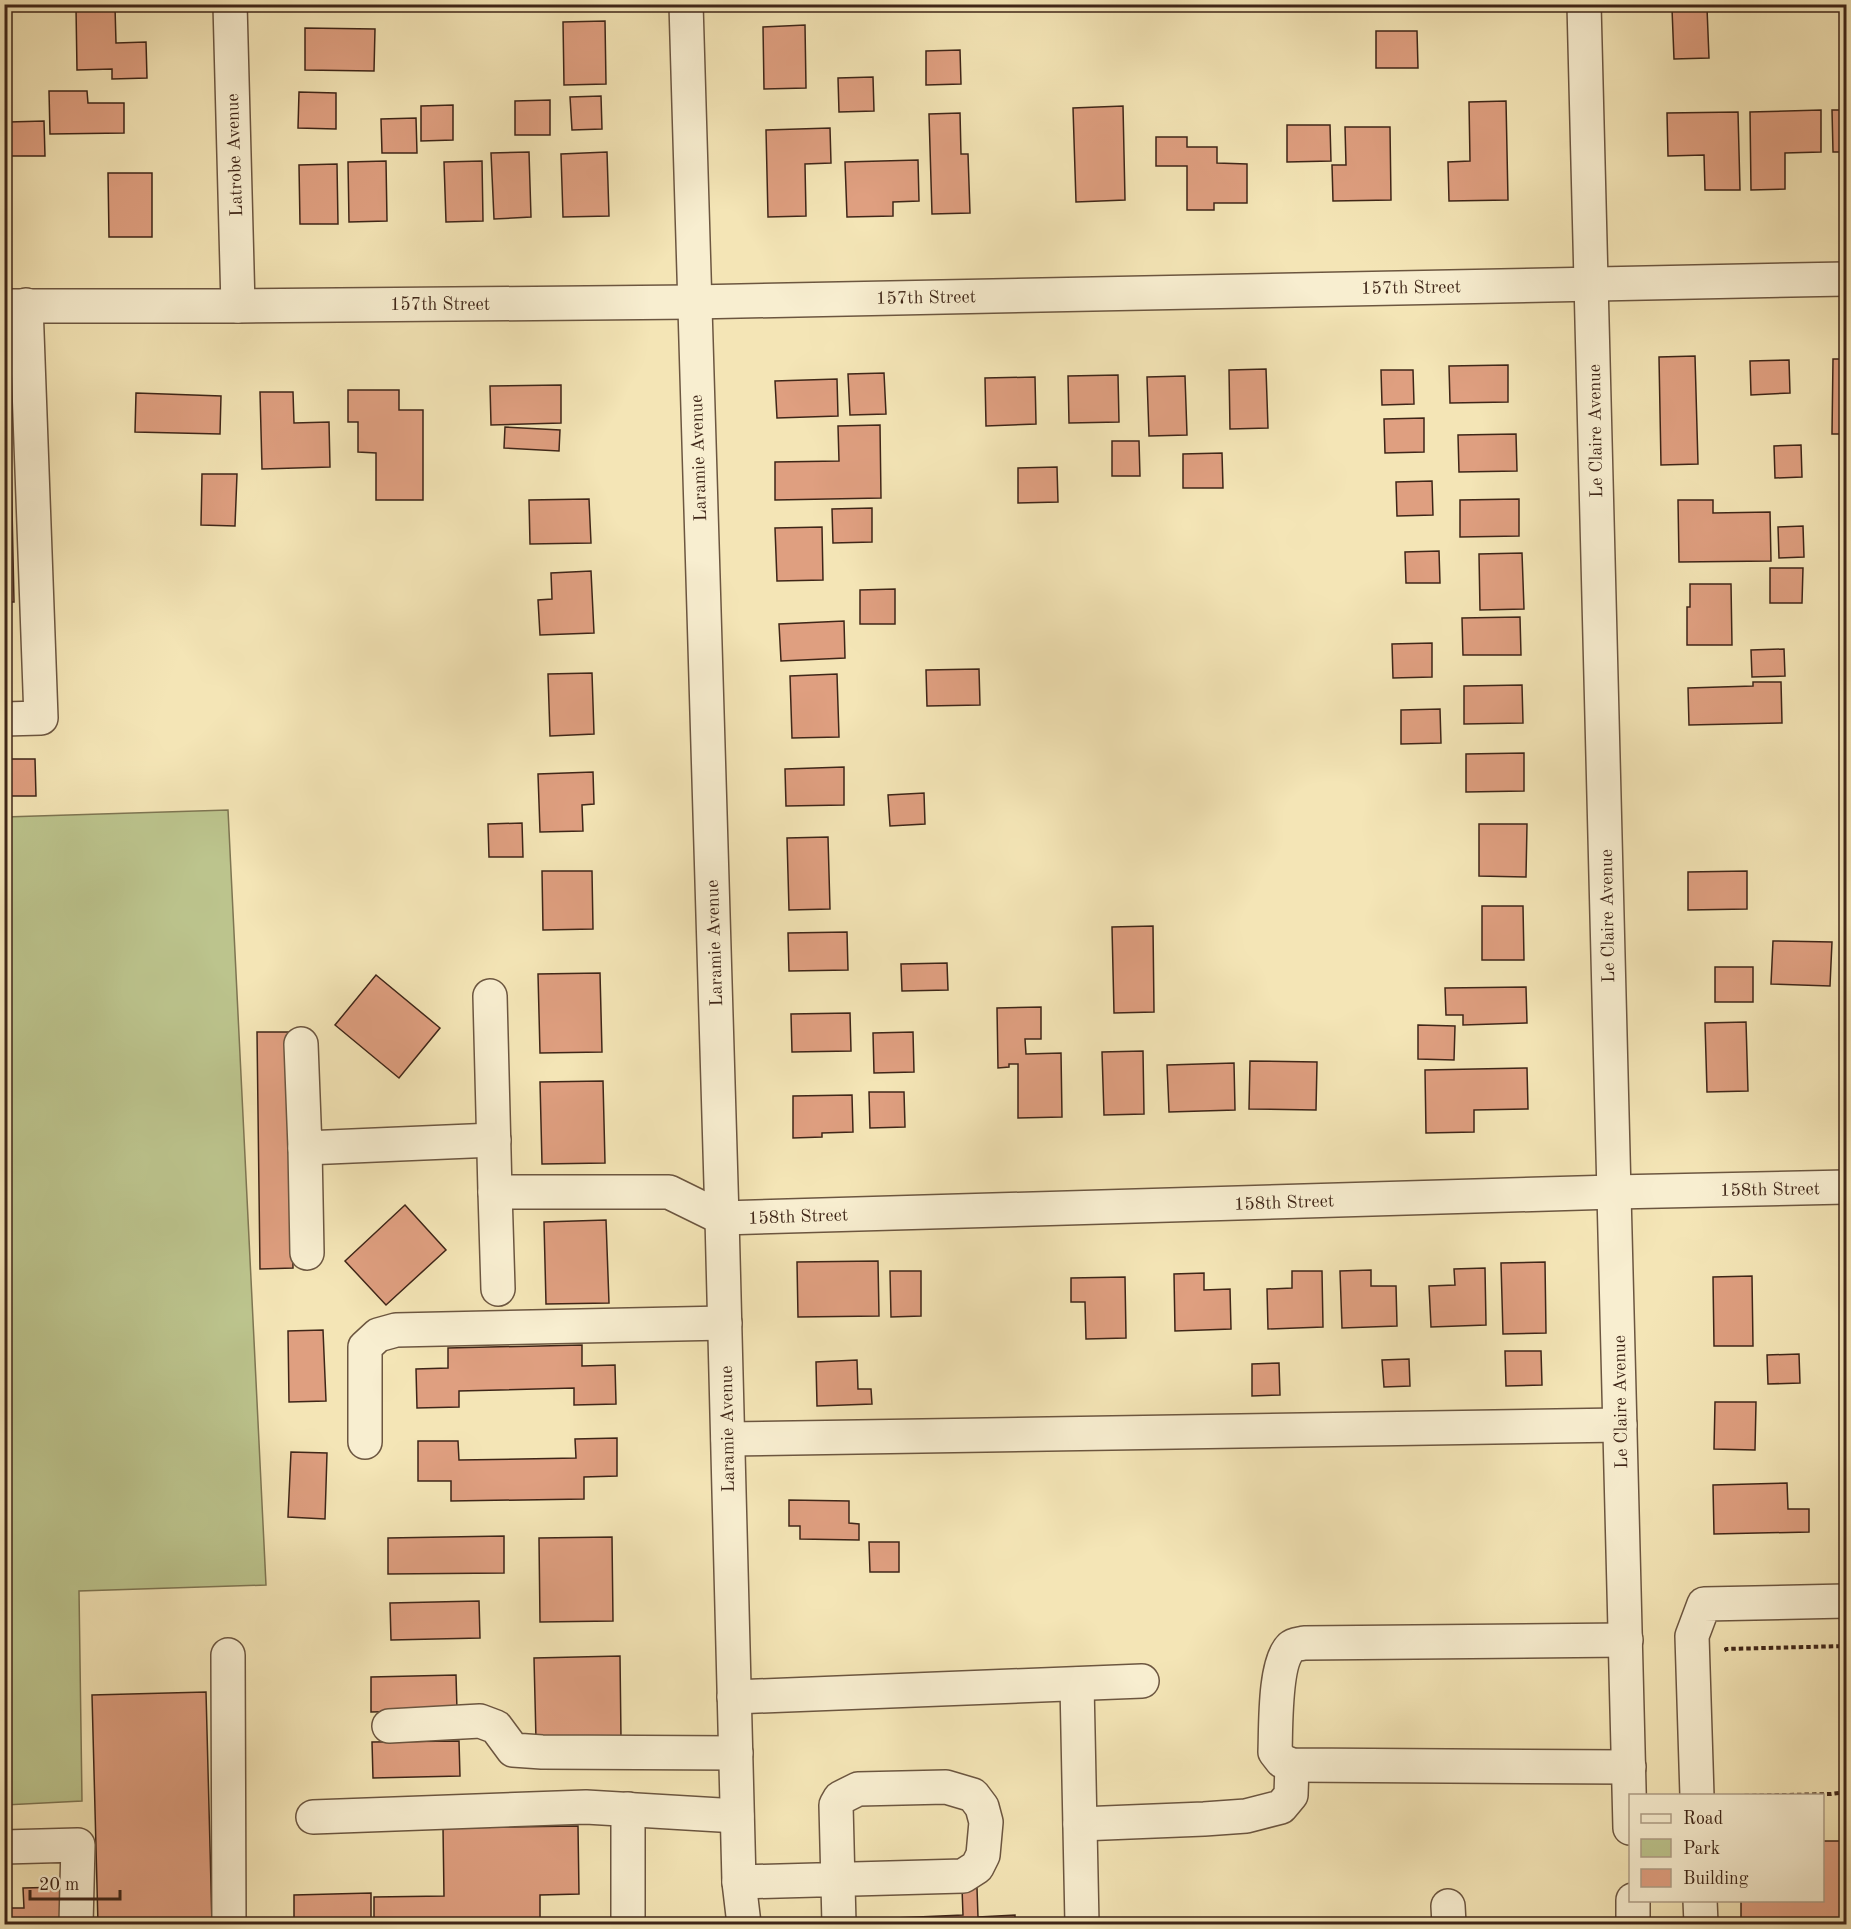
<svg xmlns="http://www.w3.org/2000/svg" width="1851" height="1929" font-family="'Old Standard TT',serif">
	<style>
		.green { fill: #bcc48d; stroke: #7e7552; stroke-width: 1.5 }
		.building { fill: #df9f80; stroke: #3f2618; stroke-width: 1.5 }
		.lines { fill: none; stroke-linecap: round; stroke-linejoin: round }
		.minor-casing { stroke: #6c5640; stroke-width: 36 }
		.path { stroke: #3f2618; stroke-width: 4; stroke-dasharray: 4.5 3; stroke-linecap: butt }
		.minor { stroke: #f8eed0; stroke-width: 33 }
		.labels { text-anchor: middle; stroke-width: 4.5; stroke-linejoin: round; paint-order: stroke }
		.street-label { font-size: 18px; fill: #3f2618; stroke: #f8eed0 }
	</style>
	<rect width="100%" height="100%" fill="#f4e5b6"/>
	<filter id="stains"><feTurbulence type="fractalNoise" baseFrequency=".00333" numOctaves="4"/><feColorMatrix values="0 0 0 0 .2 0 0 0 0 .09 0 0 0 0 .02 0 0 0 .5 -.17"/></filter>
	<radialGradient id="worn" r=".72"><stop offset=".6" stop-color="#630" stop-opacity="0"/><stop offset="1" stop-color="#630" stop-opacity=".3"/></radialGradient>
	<polygon class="green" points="228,810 266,1585 79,1591 82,1801 5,1805 5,817"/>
	<g class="building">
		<polygon points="115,7 116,43 146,42 147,78 112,79 112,69 77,70 76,8"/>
		<polygon points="1707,8 1709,58 1674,59 1672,9"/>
		<polygon points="605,21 606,84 564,85 563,22"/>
		<polygon points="805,25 806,88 764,89 763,27"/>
		<polygon points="305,28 375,29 374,71 305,70"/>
		<polygon points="1376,31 1417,31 1418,68 1376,68"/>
		<polygon points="960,50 961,84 926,85 926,51"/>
		<polygon points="873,77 874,111 839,112 838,78"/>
		<polygon points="49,91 87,91 88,103 124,103 124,133 50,134"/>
		<polygon points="299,92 336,93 336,129 298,128"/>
		<polygon points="601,96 602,129 572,130 570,97"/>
		<polygon points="550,100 550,135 515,135 515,101"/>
		<polygon points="1506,101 1508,200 1449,201 1448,162 1470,161 1469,102"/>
		<polygon points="453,105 453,140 421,141 421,106"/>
		<polygon points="1123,106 1125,200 1076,202 1073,108"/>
		<polygon points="1821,110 1821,152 1785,153 1785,189 1751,190 1750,112"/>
		<polygon points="1832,110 1846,110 1846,152 1833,152"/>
		<polygon points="1738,112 1740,190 1705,190 1704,155 1668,156 1667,113"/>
		<polygon points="960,113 961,154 968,154 970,213 932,214 929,114"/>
		<polygon points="416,118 417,153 382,153 381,119"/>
		<polygon points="44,121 45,156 10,156 9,122"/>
		<polygon points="1287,125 1330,125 1331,161 1287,162"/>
		<polygon points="1345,127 1390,127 1391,200 1333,201 1332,165 1346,165"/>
		<polygon points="830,128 831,163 805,164 806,216 768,217 766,130"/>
		<polygon points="1156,137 1187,137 1187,147 1217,147 1217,163 1247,164 1247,203 1214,203 1214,210 1187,210 1187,166 1156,166"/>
		<polygon points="529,152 531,217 494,219 491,153"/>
		<polygon points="607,152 609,216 563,217 561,154"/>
		<polygon points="918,160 919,201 893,202 893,216 847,217 845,162"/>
		<polygon points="386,161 387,221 349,222 348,162"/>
		<polygon points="482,161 483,221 446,222 444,162"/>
		<polygon points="337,164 338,224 300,224 299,165"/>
		<polygon points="108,173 152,173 152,237 109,237"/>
		<polygon points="1695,356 1698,464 1661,465 1659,357"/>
		<polygon points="1833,359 1846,359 1846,434 1832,434"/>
		<polygon points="1789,360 1790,393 1751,395 1750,361"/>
		<polygon points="1508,365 1508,402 1450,403 1449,366"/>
		<polygon points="1266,369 1268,428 1230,429 1229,370"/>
		<polygon points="1381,370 1413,370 1414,404 1382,405"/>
		<polygon points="884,373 886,414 850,415 848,374"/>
		<polygon points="1118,375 1119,422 1069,423 1068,376"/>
		<polygon points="1185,376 1187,435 1149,436 1147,377"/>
		<polygon points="1035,377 1036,424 986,426 985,378"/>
		<polygon points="837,379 838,416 777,418 775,381"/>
		<polygon points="561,385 561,423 491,425 490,386"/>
		<polygon points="348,390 399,390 399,410 423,410 423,500 376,500 376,453 358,452 358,422 348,422"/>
		<polygon points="260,392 293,392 294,423 329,422 330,467 262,469"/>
		<polygon points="136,393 221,396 220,434 135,432"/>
		<polygon points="1424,418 1424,452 1385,453 1384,419"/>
		<polygon points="880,425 881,498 775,500 775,462 839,461 838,426"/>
		<polygon points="505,427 560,430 559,451 504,448"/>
		<polygon points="1516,434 1517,471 1459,472 1458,435"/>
		<polygon points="1112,441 1139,441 1140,476 1112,476"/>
		<polygon points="1801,445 1802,477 1775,478 1774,446"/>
		<polygon points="1222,453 1223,488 1183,488 1183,454"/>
		<polygon points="11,461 14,602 4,602 4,462"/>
		<polygon points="1057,467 1058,502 1018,503 1018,468"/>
		<polygon points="202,474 237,474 235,526 201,525"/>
		<polygon points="1432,481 1433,515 1397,516 1396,482"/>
		<polygon points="589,499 591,543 530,544 529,500"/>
		<polygon points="1519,499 1519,536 1460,537 1460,500"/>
		<polygon points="1678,500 1713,500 1713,513 1770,512 1771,561 1679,562"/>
		<polygon points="872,508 872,542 833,543 832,509"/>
		<polygon points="1803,526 1804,557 1779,558 1778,527"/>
		<polygon points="822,527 823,580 777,581 775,528"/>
		<polygon points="1439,551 1440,583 1406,583 1405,552"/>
		<polygon points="1522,553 1524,609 1480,610 1479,554"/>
		<polygon points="1770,568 1803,568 1802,603 1770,603"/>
		<polygon points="591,571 594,633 540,635 538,600 552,599 551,573"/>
		<polygon points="1690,584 1731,584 1732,645 1687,645 1687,607 1690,607"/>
		<polygon points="895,589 895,624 860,624 860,590"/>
		<polygon points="1520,617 1521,655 1463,655 1462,618"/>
		<polygon points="844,621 845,658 781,661 779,624"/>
		<polygon points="1432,643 1432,677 1393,678 1392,644"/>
		<polygon points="1784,649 1785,676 1752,677 1751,650"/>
		<polygon points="979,669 980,705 927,706 926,670"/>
		<polygon points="592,673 594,734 550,736 548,674"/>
		<polygon points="837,674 839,737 792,738 790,676"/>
		<polygon points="1753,682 1781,682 1782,723 1689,725 1688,688 1753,686"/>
		<polygon points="1522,685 1523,723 1464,724 1464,686"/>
		<polygon points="1440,709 1441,743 1401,744 1401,710"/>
		<polygon points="1524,753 1524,791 1466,792 1466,754"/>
		<polygon points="4,759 35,759 36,796 4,796"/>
		<polygon points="844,767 844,805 786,806 785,769"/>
		<polygon points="593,772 594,804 582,805 583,831 540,832 538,774"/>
		<polygon points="924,793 925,824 890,826 888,795"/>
		<polygon points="522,823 523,857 489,857 488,824"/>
		<polygon points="1479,824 1527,824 1526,877 1479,876"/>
		<polygon points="828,837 830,909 789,910 787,838"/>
		<polygon points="542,871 592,871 593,929 543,930"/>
		<polygon points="1747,871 1747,909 1688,910 1688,872"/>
		<polygon points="1482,906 1523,906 1524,960 1482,960"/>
		<polygon points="1153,926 1154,1012 1114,1013 1112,927"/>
		<polygon points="847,932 848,970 789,971 788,933"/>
		<polygon points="1773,941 1832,942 1830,986 1771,984"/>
		<polygon points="947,963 948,990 902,991 901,964"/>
		<rect x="1715" y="967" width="38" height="35"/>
		<polygon points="600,973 602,1052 540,1053 538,974"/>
		<polygon points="376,975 440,1028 399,1078 335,1025"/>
		<polygon points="1526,987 1527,1023 1463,1025 1463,1015 1446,1015 1445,988"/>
		<polygon points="1041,1007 1041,1039 1025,1039 1026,1054 1061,1053 1062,1117 1018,1118 1018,1064 1009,1064 1009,1067 998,1068 997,1008"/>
		<polygon points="850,1013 851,1051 792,1052 791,1014"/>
		<polygon points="1746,1022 1748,1091 1707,1092 1705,1023"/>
		<polygon points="1418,1025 1455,1026 1454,1060 1418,1059"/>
		<polygon points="257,1032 289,1032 293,1268 260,1269"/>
		<polygon points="913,1032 914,1072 874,1073 873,1033"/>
		<polygon points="1143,1051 1144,1114 1104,1115 1102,1052"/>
		<polygon points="1250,1061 1317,1062 1316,1110 1249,1109"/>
		<polygon points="1234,1063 1235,1110 1169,1112 1167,1065"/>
		<polygon points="1527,1068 1528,1109 1474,1110 1474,1132 1426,1133 1425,1070"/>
		<polygon points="603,1081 605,1163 542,1164 540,1082"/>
		<polygon points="869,1092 904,1092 905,1127 870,1128"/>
		<polygon points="852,1095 853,1132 822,1133 822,1137 793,1138 793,1096"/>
		<polygon points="405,1205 446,1250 386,1305 345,1261"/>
		<polygon points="606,1220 609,1303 546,1304 544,1222"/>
		<polygon points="878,1261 879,1316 798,1317 797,1262"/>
		<polygon points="1545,1262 1546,1333 1503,1334 1501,1263"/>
		<polygon points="1485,1268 1486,1325 1431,1327 1429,1286 1455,1285 1454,1269"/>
		<polygon points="1843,1268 1846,1268 1846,1293 1844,1293"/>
		<polygon points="1371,1270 1371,1286 1396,1286 1397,1326 1342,1328 1340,1271"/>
		<polygon points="890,1271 921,1271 921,1316 891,1317"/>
		<polygon points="1292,1271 1322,1271 1323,1327 1268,1329 1267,1289 1292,1288"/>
		<polygon points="1204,1273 1204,1290 1230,1289 1231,1329 1175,1331 1174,1274"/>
		<polygon points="1752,1276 1753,1346 1714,1346 1713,1277"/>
		<polygon points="1125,1277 1126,1338 1086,1339 1085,1302 1071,1302 1071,1278"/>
		<polygon points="323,1330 326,1401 289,1402 288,1331"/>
		<polygon points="582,1345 582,1366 615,1365 616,1404 574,1405 574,1388 459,1391 459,1407 417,1408 416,1369 448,1368 448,1348"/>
		<polygon points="1505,1351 1541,1351 1542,1385 1506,1386"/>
		<polygon points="1799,1354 1800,1383 1768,1384 1767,1355"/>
		<polygon points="1409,1359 1410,1386 1384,1387 1382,1360"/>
		<polygon points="857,1360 858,1389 871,1389 872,1404 817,1406 816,1362"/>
		<polygon points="1279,1363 1280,1395 1252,1396 1252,1364"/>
		<polygon points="1715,1402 1756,1402 1755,1450 1714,1449"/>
		<polygon points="617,1438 617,1476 584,1477 584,1499 451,1501 451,1481 418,1481 418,1441 458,1441 459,1460 576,1458 575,1439"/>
		<polygon points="291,1452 327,1453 325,1519 288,1517"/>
		<polygon points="1787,1483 1788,1509 1809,1509 1809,1532 1714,1534 1713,1485"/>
		<polygon points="789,1500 849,1501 849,1523 859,1524 859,1540 800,1539 800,1526 789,1526"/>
		<polygon points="504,1536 504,1573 388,1574 388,1538"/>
		<polygon points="612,1537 613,1621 540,1622 539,1538"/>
		<polygon points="869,1542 899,1542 899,1572 870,1572"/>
		<polygon points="479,1601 480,1638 391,1640 390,1603"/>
		<polygon points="620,1656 621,1738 536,1740 534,1658"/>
		<polygon points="456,1675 457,1710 371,1712 371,1677"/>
		<polygon points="206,1692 212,1924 98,1924 92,1695"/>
		<polygon points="459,1741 460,1776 373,1778 372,1742"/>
		<polygon points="578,1826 579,1894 540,1895 540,1924 374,1924 374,1897 444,1896 443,1828"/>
		<polygon points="1822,1841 1846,1841 1846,1924 1741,1924 1741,1900 1822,1900"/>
		<polygon points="65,1887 66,1924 4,1924 4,1908 24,1908 23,1888"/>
		<polygon points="962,1888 977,1888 978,1917 1015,1915 1015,1924 895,1924 895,1918 963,1915"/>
		<polygon points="371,1893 371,1924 294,1924 294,1895"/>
	</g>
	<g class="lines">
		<g class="minor-casing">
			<g id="minor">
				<polyline points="230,4 238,306"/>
				<polyline points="686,4 722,1218 739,1882 744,1924"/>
				<polyline points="1584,4 1630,1828"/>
				<polyline points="4,306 238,306 693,302 1846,279"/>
				<polyline points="4,719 41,718 26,305"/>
				<polyline points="490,996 495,1192 669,1192 722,1218 1614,1192 1846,1187"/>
				<polyline points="301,1044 305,1148 494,1140"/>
				<polyline points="305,1148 307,1253"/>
				<polyline points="495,1192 498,1289"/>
				<polyline points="728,1439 1620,1425"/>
				<polyline points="365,1442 365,1347 378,1335 396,1330 725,1323"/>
				<path d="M1626,1640L1304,1643C1300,1644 1294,1644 1291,1647C1274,1663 1276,1728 1275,1752L1282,1761L1292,1765L1629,1767"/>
				<polyline points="228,1655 229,1924"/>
				<polyline points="1077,1684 1082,1924"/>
				<polyline points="734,1697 1142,1681"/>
				<polyline points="389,1726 480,1721 496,1727 513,1750 542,1752 736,1753"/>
				<polyline points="1697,1796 1692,1636 1704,1604 1846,1601"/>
				<polyline points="628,1809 628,1924"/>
				<polyline points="313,1817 586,1807 737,1816"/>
				<polyline points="1080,1824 1204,1819 1246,1816 1281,1807 1291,1795 1292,1765"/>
				<polyline points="4,1847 78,1845 76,1924"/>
				<polyline points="739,1882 963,1876 977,1867 983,1855 986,1822 982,1807 973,1795 946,1787 858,1789 840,1798 836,1805 839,1924"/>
				<polyline points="1633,1900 1633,1924"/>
				<polyline points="1700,1900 1701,1924"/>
				<polyline points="1448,1906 1449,1924"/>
			</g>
		</g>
		<g class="path">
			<polyline points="1727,1651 1726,1649 1846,1646"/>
			<polyline points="1737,1796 1831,1794 1846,1792"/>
		</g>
		<use href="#minor" class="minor"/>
	</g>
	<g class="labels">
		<g class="street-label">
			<text transform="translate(234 155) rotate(-92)" y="6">Latrobe Avenue</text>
			<text transform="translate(1411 287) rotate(-1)" y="6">157th Street</text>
			<text transform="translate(926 297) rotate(-1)" y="6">157th Street</text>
			<text x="440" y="310">157th Street</text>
			<text transform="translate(1595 431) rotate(-91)" y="6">Le Claire Avenue</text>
			<text transform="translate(698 458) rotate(-92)" y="6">Laramie Avenue</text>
			<text transform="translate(1607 916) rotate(-91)" y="6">Le Claire Avenue</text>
			<text transform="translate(714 943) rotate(-92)" y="6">Laramie Avenue</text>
			<text transform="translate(1770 1189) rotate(-1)" y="6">158th Street</text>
			<text transform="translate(1284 1202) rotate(-2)" y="6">158th Street</text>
			<text transform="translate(798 1216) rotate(-2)" y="6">158th Street</text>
			<text transform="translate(1620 1402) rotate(-91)" y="6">Le Claire Avenue</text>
			<text transform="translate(727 1429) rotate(-91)" y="6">Laramie Avenue</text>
		</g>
	</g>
	<rect width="1851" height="1929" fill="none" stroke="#f4e5b6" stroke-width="24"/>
	<rect x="6" y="6" width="1839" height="1917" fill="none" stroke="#3f2618" stroke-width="3"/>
	<rect x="12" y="12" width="1827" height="1905" fill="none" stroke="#3f2618" stroke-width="1.5"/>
	<rect x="1629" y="1794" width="195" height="108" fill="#f8eed0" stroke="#ae9e86" stroke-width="1.5"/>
	<rect x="1641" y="1814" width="30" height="9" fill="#f8eed0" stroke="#ae9e86" stroke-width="1.5"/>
	<text x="1683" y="1824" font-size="18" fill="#3f2618">Road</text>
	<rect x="1641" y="1839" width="30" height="18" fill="#bcc48d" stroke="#ae9e86" stroke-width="1.5"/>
	<text x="1683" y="1854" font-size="18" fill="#3f2618">Park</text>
	<rect x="1641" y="1869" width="30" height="18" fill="#df9f80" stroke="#ae9e86" stroke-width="1.5"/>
	<text x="1683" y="1884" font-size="18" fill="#3f2618">Building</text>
	<path d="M30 1890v9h90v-9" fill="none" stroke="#3f2618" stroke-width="3"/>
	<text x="39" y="1890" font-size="18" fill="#3f2618" stroke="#f8eed0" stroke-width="4.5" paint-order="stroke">20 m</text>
	<rect width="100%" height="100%" filter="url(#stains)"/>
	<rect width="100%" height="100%" fill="url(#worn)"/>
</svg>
